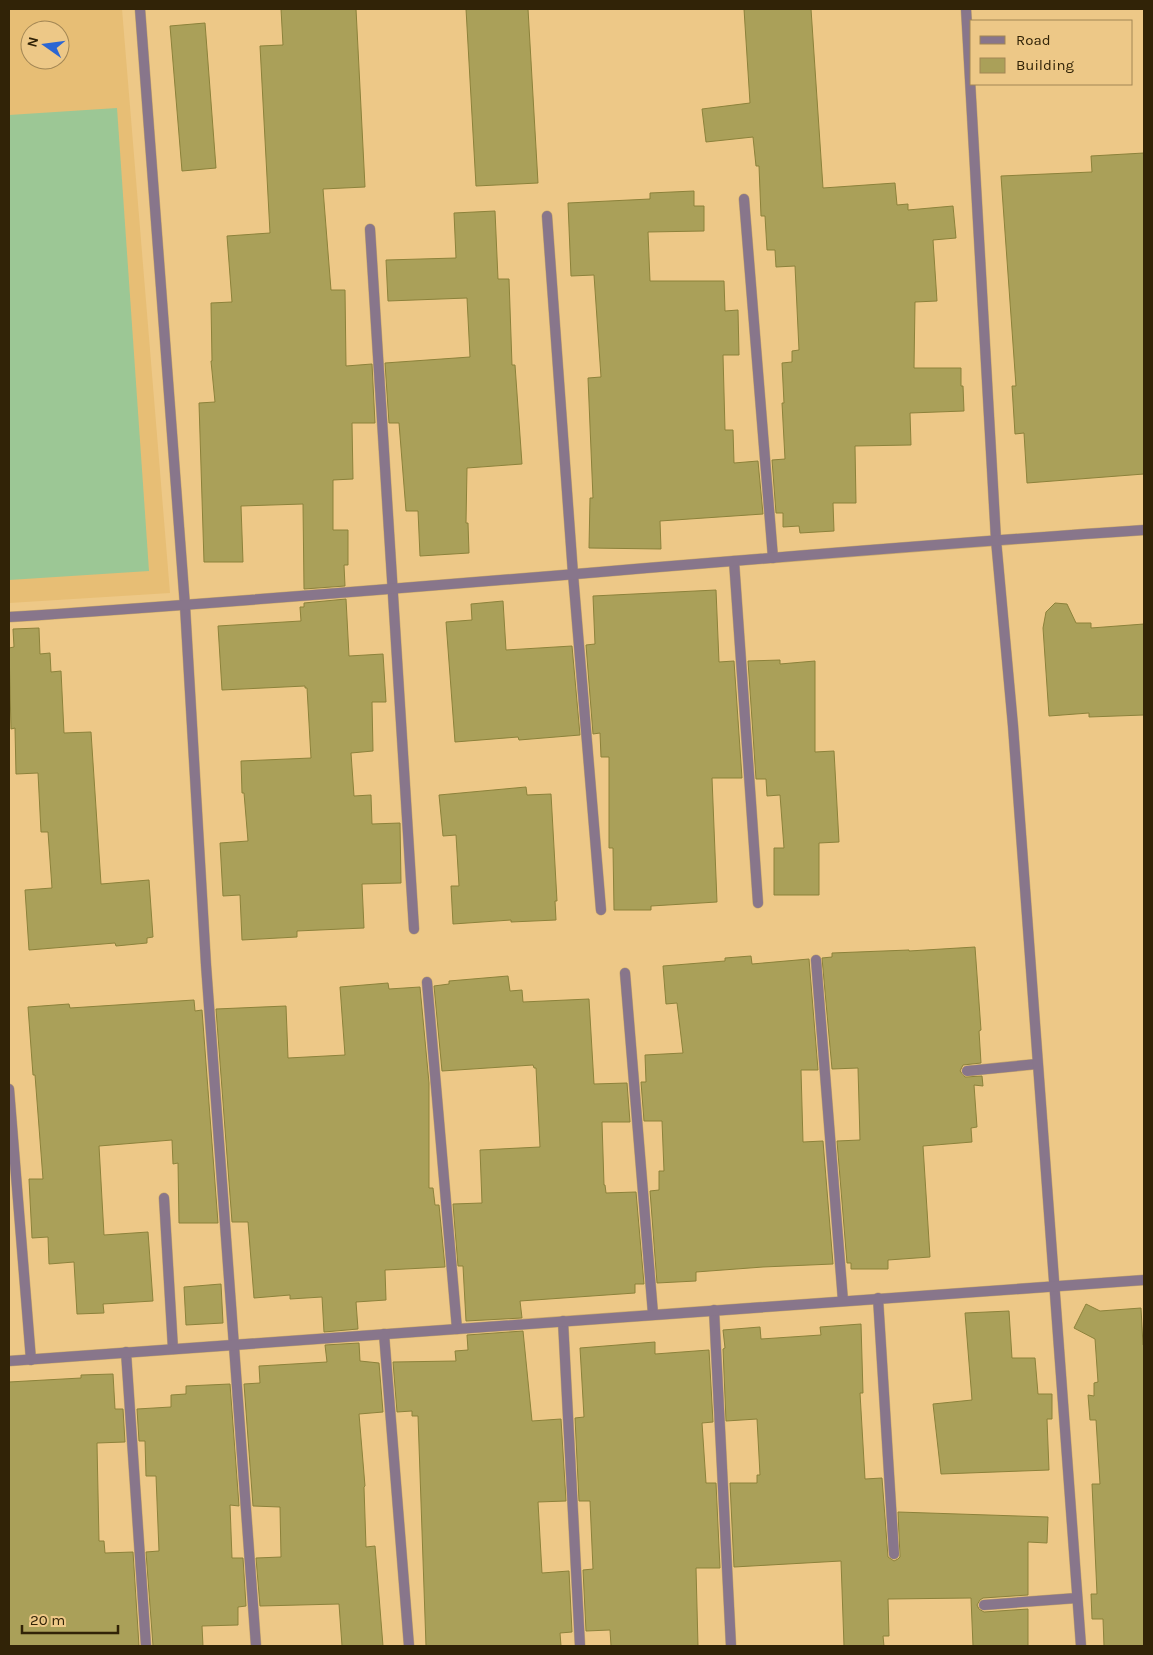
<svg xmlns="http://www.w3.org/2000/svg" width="1153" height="1655" font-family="Karla,sans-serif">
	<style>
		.built { fill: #e7be75; fill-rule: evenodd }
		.pitch { fill: #9cc795 }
		.building { fill: #aaa059; stroke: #8c823b }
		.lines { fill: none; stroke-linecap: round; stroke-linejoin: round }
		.lane-casing { stroke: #c7a76d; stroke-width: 11 }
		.street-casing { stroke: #c7a76d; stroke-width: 11 }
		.lane { stroke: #88768b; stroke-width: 10 }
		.street { stroke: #88768b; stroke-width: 10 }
	</style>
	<rect width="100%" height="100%" fill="#edc887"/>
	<path class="built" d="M9,9H122L170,593L9,603ZM30,30H60V60H30Z"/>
	<polygon class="pitch" points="117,108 149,571 9,580 9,115"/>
	<g class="building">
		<polygon points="281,9 356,9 365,187 323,189 331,290 345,290 346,366 372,364 375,423 352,423 353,479 333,480 333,530 348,530 348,565 344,565 345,586 304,589 303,504 241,506 243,562 204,562 199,403 215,402 211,361 212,361 211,303 232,302 227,236 270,233 260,46 283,45"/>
		<polygon points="466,9 528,9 538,183 476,186"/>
		<polygon points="744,9 811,9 823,188 895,183 897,205 908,204 908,210 953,206 956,238 933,240 937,301 915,302 914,368 961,368 961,386 963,386 964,411 910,413 911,445 855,446 856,503 833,503 834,531 800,533 799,526 783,527 783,513 776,513 772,460 785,459 782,403 784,403 782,363 792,362 792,351 799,350 795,266 776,267 775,250 767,250 765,216 761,216 759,166 756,166 753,137 706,142 702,109 750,103"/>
		<polygon points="205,23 216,168 182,171 170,26"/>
		<polygon points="1144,153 1144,474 1027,483 1024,433 1015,434 1012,386 1016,386 1001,176 1092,172 1091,156"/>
		<polygon points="694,191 694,206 704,206 704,231 648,232 650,281 724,281 725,311 738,310 739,355 723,355 725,430 733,430 734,463 758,461 763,514 660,521 661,549 589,548 590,498 593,498 588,378 601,377 594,275 571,276 568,203 650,199 650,193"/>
		<polygon points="495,211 498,279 509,279 512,365 515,365 522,464 467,468 466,523 468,523 469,553 420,556 418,511 406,511 399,423 389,423 385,363 470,357 467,298 388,301 386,260 456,258 454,213"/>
		<polygon points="716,590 719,662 734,661 742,778 712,778 717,902 651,906 651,910 614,910 613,848 609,848 609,757 601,757 600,733 593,734 586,645 595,644 593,596"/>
		<polygon points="346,599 349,656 383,654 386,702 372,702 373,751 351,753 354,796 371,795 372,824 400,823 401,883 362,884 364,928 297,931 297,937 242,940 240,895 223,896 220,843 248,841 244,793 242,793 241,761 311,758 307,688 305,688 305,686 222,690 218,626 301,621 300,607 304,607 304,603"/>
		<polygon points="503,601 506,650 572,646 580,735 519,740 518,737 455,742 446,622 472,620 471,604"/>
		<polygon points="1055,603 1067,604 1076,623 1091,623 1091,628 1144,624 1144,715 1089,717 1089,713 1049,716 1043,628 1046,612"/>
		<polygon points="39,628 40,654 50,653 51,672 61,671 64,733 91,732 101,884 149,880 153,937 147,938 147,943 116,946 115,943 29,950 25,890 52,888 48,832 41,832 38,773 16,774 15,728 11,729 9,648 14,647 13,629"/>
		<polygon points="780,660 780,664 815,661 815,752 834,751 839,842 819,843 819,895 774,895 774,848 784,848 780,795 767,796 766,779 756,779 748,661"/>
		<polygon points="526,787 527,795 551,794 557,901 555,901 556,920 511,922 511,920 453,924 451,886 459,886 456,835 443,836 439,795"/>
		<polygon points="975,947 981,1030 979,1031 981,1063 963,1065 960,1071 965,1077 982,1076 983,1086 974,1085 977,1127 971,1128 972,1142 923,1146 930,1257 888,1260 888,1269 851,1269 851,1263 847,1263 837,1141 860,1140 858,1068 832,1069 822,958 832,957 832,953 909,950 909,951"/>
		<polygon points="751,956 752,964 809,959 818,1070 801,1070 803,1142 823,1141 833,1264 763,1267 696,1272 696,1281 657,1283 650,1191 659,1190 659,1171 664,1171 662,1121 644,1121 641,1082 646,1082 645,1055 683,1053 677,1003 666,1004 663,966 725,961 725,958"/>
		<polygon points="508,976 510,991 522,990 523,1002 589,999 594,1084 627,1083 630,1122 602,1122 604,1185 605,1185 606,1193 636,1192 644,1284 635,1284 635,1293 520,1301 522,1318 466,1321 463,1266 458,1266 453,1204 482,1203 480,1150 540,1147 536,1068 534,1068 533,1065 442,1071 434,986 449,984 449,981"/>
		<polygon points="388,983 389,989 420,987 429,1083 429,1188 433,1188 435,1205 439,1205 445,1267 385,1270 386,1300 356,1302 358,1329 324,1332 322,1297 290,1299 290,1295 254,1298 248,1222 232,1222 216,1009 286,1006 288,1058 345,1055 340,987"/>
		<polygon points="194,1000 195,1011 202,1010 218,1223 179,1223 178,1163 173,1164 172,1140 99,1146 104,1235 148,1232 153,1301 103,1304 104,1313 77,1314 74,1262 49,1264 48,1237 32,1238 29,1179 43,1179 35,1075 33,1075 28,1007 69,1004 70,1008"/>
		<polygon points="221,1284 223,1323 186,1325 184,1287"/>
		<polygon points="1086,1304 1100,1311 1141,1308 1143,1345 1144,1345 1144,1646 1104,1646 1103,1619 1092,1619 1091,1594 1097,1594 1092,1484 1100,1484 1096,1420 1090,1420 1088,1395 1094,1396 1094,1383 1098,1382 1095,1339 1074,1328"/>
		<polygon points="1009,1311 1012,1358 1035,1358 1038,1394 1052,1394 1052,1419 1047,1419 1049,1470 941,1474 933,1404 972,1400 965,1313"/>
		<polygon points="861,1324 863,1393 860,1393 865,1479 882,1478 888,1557 894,1561 898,1559 900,1557 898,1512 1048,1517 1047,1543 1028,1542 1028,1595 983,1598 980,1600 977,1605 979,1609 984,1612 1028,1609 1028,1646 973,1646 971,1598 888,1599 889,1636 883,1636 884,1646 844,1646 841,1561 734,1567 730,1483 757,1483 757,1475 760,1475 757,1419 726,1421 723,1349 725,1348 723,1330 760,1327 761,1339 821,1335 820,1327"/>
		<polygon points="523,1331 532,1421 561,1419 566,1501 538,1502 542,1573 569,1571 572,1632 560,1633 561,1646 426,1646 418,1416 412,1416 412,1411 397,1412 393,1362 456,1361 455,1351 468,1350 467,1335"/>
		<polygon points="655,1342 655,1354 709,1350 713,1422 702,1423 706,1483 716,1483 720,1568 696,1568 698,1646 611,1646 610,1630 586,1631 583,1570 593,1569 590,1501 579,1501 575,1418 584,1417 580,1348"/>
		<polygon points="359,1343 360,1361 379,1363 383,1412 359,1414 365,1486 364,1487 366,1547 375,1546 383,1646 342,1646 339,1604 260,1606 256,1558 281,1557 280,1507 253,1506 244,1384 260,1383 259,1366 327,1362 325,1345"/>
		<polygon points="113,1374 115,1409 123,1409 125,1442 97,1443 99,1541 104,1541 105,1553 133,1552 139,1646 9,1646 9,1382 81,1378 81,1375"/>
		<polygon points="230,1384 239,1506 230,1505 232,1558 243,1558 246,1606 238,1607 238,1625 202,1626 203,1646 153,1646 146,1552 159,1551 156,1476 146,1476 145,1441 139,1441 137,1409 171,1407 171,1395 186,1394 186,1386"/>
	</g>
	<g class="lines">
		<g class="lane-casing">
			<g id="lane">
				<polyline points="744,199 773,558"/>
				<polyline points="547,216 573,574 601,910"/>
				<polyline points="370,229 414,929"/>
				<polyline points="734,561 758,903"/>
				<polyline points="816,960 843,1301"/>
				<polyline points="625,973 653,1314"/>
				<polyline points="427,982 457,1329"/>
				<polyline points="967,1071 1037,1064"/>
				<polyline points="9,1089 31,1360"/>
				<polyline points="164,1198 173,1349"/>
				<polyline points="878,1298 894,1554"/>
				<polyline points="714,1310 731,1646"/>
				<polyline points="563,1321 580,1646"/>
				<polyline points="384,1334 409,1646"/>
				<polyline points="126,1352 146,1646"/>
				<polyline points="984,1605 1077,1598"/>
			</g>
		</g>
		<g class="street-casing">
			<g id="street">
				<polyline points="140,9 185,606 206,965 256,1646"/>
				<polyline points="966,9 996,540 1013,726 1081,1646"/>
				<path d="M9,617C388,593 765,555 1144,530"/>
				<polyline points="9,1361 1144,1280"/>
			</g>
		</g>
		<use href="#lane" class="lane"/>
		<use href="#street" class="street"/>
	</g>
	<rect width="1153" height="1655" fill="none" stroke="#312307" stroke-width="20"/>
	<rect x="970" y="20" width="162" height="65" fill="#edc887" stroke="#a28654"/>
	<rect x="980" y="36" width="25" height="8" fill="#88768b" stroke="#a28654"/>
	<text x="1016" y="45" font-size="15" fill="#312307">Road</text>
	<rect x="980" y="58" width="25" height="15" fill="#aaa059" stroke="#a28654"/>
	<text x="1016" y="70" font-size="15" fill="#312307">Building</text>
	<g transform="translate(45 45) rotate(284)"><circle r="24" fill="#edc887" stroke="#a28654"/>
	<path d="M0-4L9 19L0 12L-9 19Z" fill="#2b66d3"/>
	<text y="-8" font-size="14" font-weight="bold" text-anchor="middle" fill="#312307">N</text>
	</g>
	<path d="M22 1625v8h96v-8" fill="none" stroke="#312307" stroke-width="2.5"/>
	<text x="30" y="1625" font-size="15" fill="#312307" stroke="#edc887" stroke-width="4" paint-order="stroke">20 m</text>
</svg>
